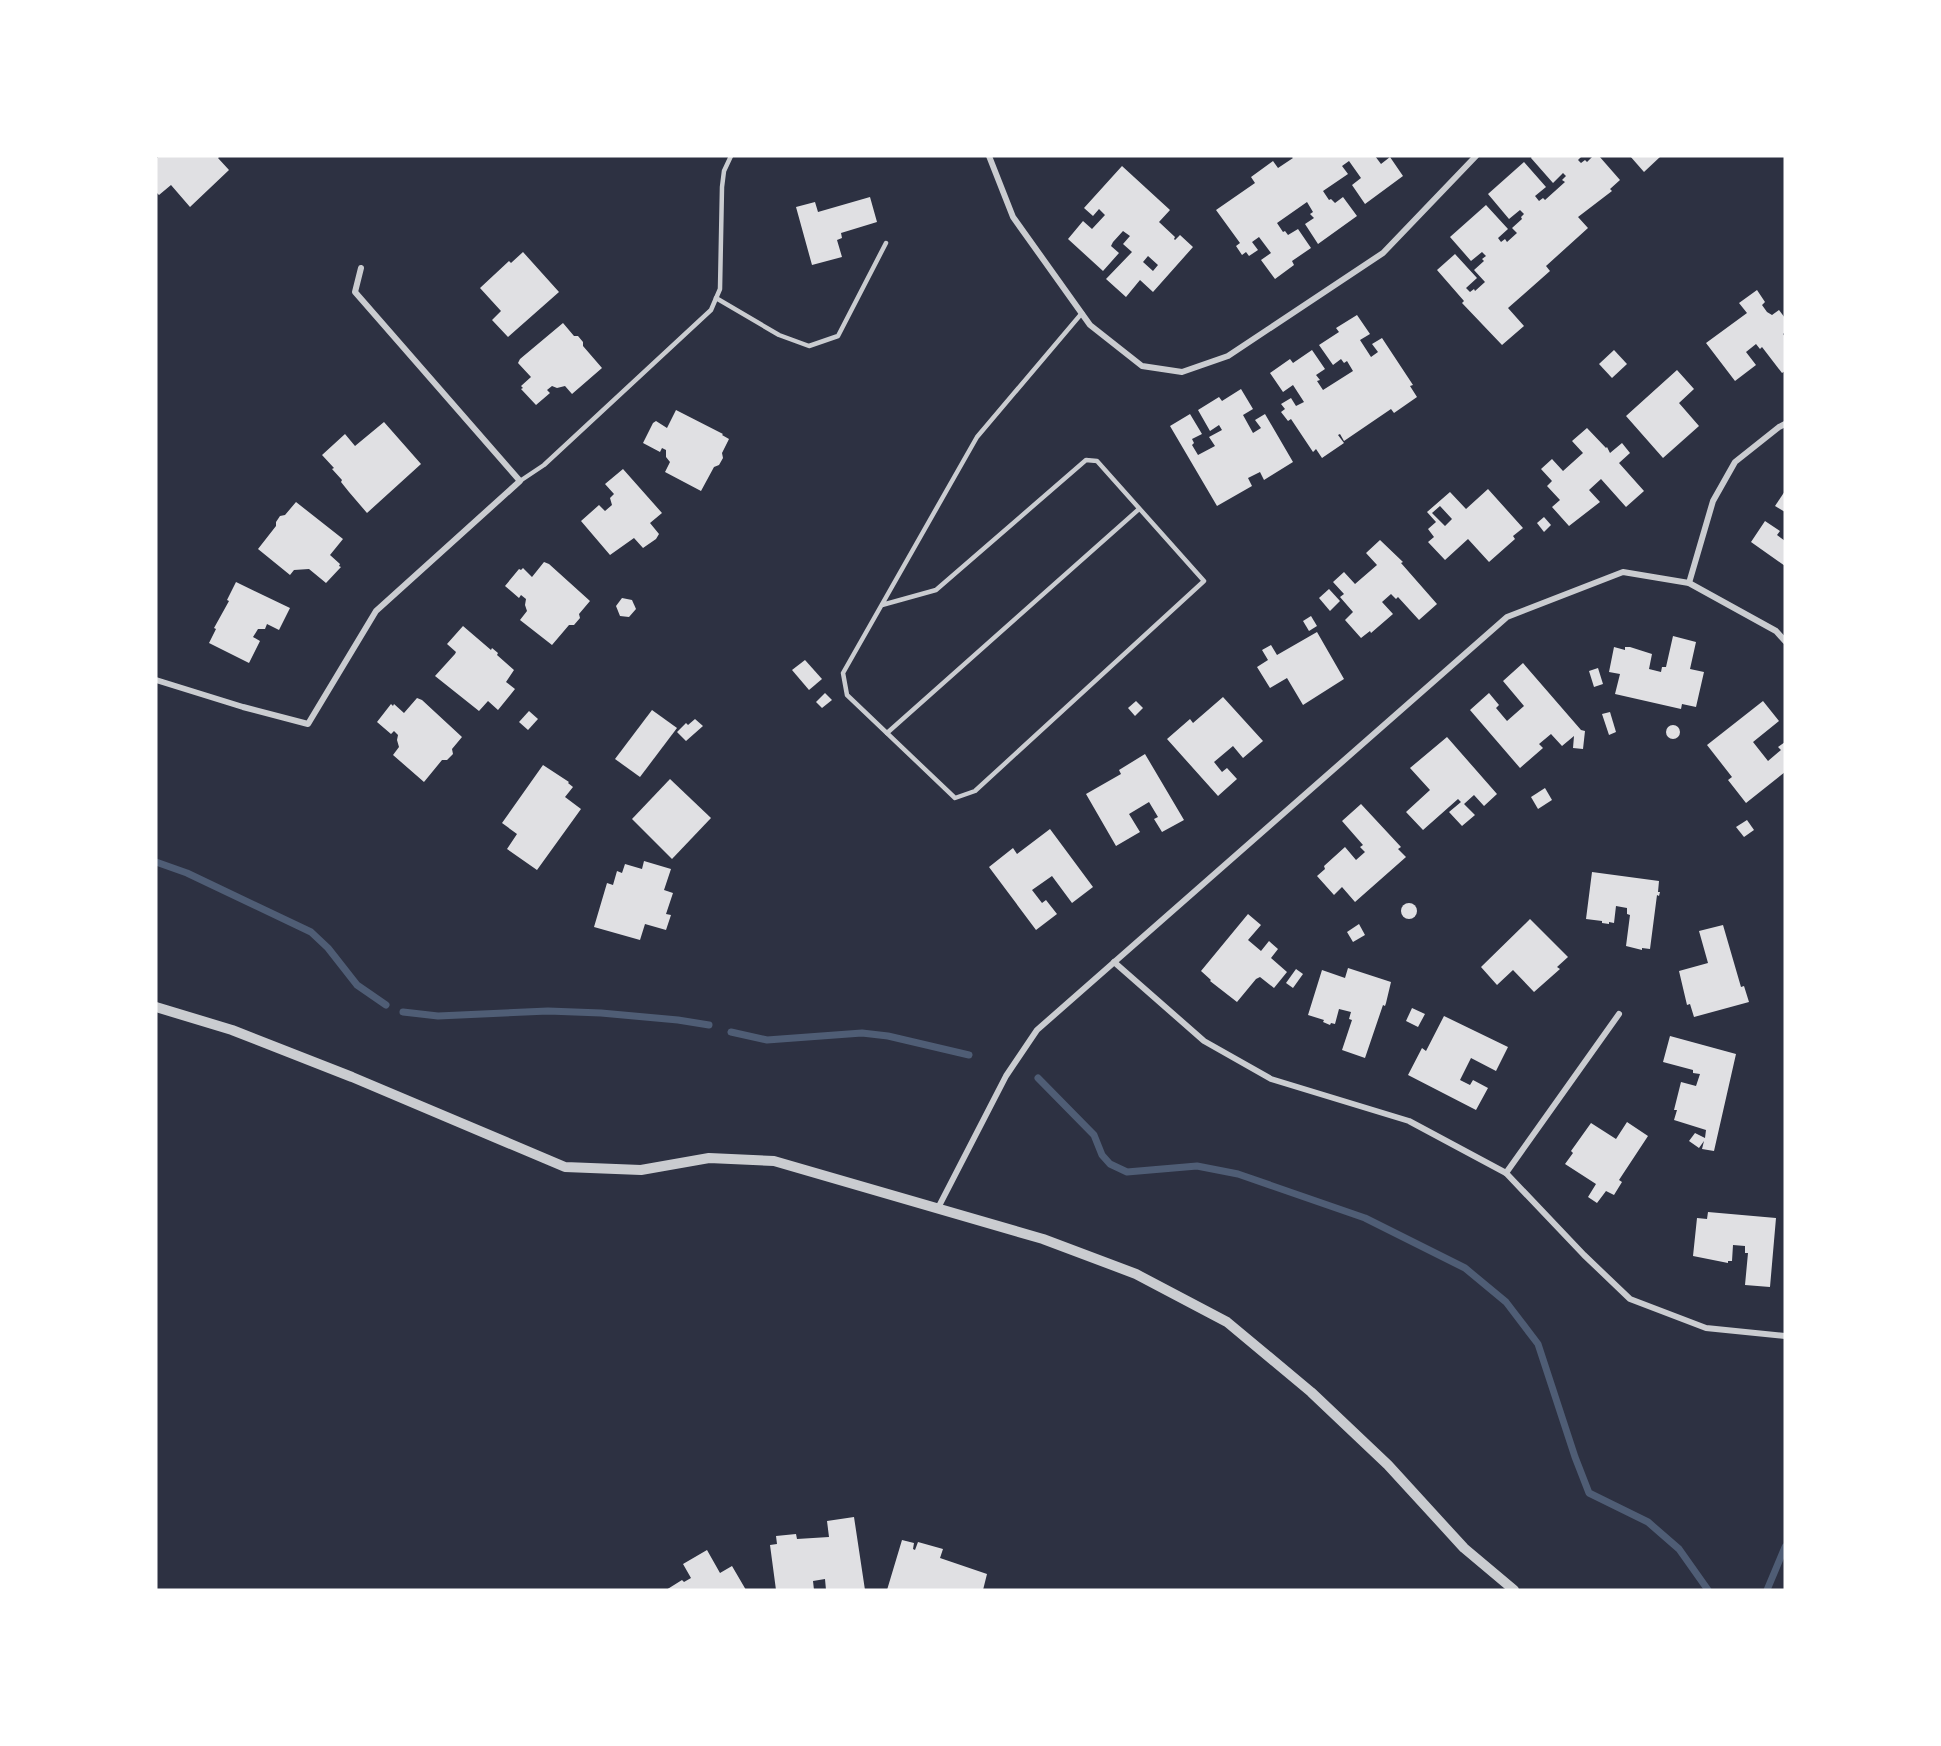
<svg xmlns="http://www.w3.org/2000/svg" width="1941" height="1746" font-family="'Space Grotesk',sans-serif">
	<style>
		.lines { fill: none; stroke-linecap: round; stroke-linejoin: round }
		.stream { stroke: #4f5d75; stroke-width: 7 }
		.building { fill: #e0e0e3; fill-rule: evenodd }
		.service { stroke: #caccd0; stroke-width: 4.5 }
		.minor { stroke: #caccd0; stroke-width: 6 }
		.tertiary { stroke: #caccd0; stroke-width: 10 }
	</style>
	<rect width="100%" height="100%" fill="#2d3142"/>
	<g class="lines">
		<g class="stream">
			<polyline points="156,862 187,873 311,932 328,948 357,985 386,1005"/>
			<polyline points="403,1012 438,1016 548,1011 601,1013 678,1020 709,1025"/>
			<polyline points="731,1032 767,1040 862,1033 888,1036 969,1055"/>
			<polyline points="1038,1078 1094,1135 1102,1155 1110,1164 1127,1172 1197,1166 1238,1174 1365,1218 1465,1268 1506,1302 1538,1344 1575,1457 1589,1493 1648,1522 1679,1549 1708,1590"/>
			<polyline points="1767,1590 1785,1547"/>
		</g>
	</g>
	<g class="building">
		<polygon points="156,156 220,156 218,158 229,170 190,207 171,185 159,195 156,192 156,159 158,157"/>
		<polygon points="1291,156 1375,156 1381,164 1390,157 1403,176 1365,204 1352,185 1361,178 1349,161 1342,166 1348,174 1323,191 1329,200 1331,199 1335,203 1343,197 1357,216 1318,244 1305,224 1314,218 1310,214 1313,212 1307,202 1277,223 1283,232 1285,231 1288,235 1298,229 1311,248 1292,261 1294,265 1275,279 1261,260 1271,253 1259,237 1252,242 1258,250 1249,256 1246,252 1242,255 1236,246 1240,243 1216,210 1255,183 1251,177 1273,161 1278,168 1293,158"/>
		<polygon points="1532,156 1582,156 1578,160 1581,163 1585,160 1587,162 1593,156 1599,156 1620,180 1610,189 1612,191 1578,217 1588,228 1546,266 1550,271 1508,308 1524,326 1502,345 1462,303 1464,301 1437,270 1455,254 1477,278 1466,288 1470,292 1474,289 1475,291 1485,282 1474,270 1484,261 1482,259 1486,256 1482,252 1471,261 1450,237 1486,205 1508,229 1498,238 1501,242 1505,239 1507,242 1517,233 1512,228 1522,219 1521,217 1524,214 1520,210 1509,219 1488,194 1524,162 1546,187 1535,196 1539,201 1543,198 1545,200 1565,182 1562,180 1566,176 1563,173 1553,183 1531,158"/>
		<polygon points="1630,156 1661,156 1644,172"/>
		<path d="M1122,166L1170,210L1159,222L1175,237L1174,239L1175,240L1180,235L1193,247L1153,292L1140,280L1126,297L1106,279L1132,252L1123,244L1130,236L1123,231L1113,242L1111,246L1119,253L1103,271L1068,239L1083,221L1092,229L1105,215L1099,209L1093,216L1084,208ZM1148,256L1158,265L1153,271L1143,262Z"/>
		<polygon points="870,197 877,222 841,233 842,238 837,240 842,257 812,265 796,207 815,202 818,212"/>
		<polygon points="523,252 559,292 508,337 492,320 501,311 480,288 509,261 511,263"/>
		<polygon points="1757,290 1765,302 1762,305 1767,312 1772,315 1779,310 1785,318 1785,332 1783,334 1785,337 1785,371 1782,373 1762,347 1760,349 1756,344 1746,352 1756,365 1735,381 1706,343 1747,313 1739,303"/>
		<polygon points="1357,315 1370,334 1360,340 1371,357 1378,352 1372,344 1382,338 1413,385 1410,386 1417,397 1394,413 1391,409 1344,441 1340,434 1338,435 1344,443 1322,458 1316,449 1313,452 1291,419 1288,421 1281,412 1285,409 1281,404 1291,398 1296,406 1304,402 1293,385 1283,392 1270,373 1290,359 1293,363 1312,350 1325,369 1316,375 1320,380 1317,381 1323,390 1353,371 1347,361 1344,363 1341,359 1333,365 1319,345 1339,332 1336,328"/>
		<polygon points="563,323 574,336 578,336 583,342 583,346 602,368 572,394 565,386 557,388 552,386 547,390 550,393 536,405 521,389 523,388 521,386 531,377 518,363 520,359"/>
		<polygon points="1614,350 1627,364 1612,378 1599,364"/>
		<polygon points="1677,370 1694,389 1679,403 1699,426 1663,458 1626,416"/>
		<polygon points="1241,389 1253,409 1243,415 1253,433 1261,428 1255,420 1265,414 1293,462 1264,480 1260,472 1248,478 1252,486 1217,506 1170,426 1190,414 1202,434 1192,439 1194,443 1192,445 1198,455 1215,446 1209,437 1222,430 1219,425 1210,431 1198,410 1219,397 1222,401"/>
		<polygon points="676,410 723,434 722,435 729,439 722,453 723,458 719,465 714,467 701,491 665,472 670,462 666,457 666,450 662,448 660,452 643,443 653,423 656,421 667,428"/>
		<polygon points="384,422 421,464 367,513 349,492 341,482 342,480 332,469 334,468 322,455 345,434 355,446"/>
		<polygon points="1587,428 1606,448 1607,447 1610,453 1622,443 1630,453 1619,463 1644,491 1626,507 1601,479 1589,490 1600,502 1569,526 1552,507 1560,500 1547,486 1552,481 1541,469 1552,459 1563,471 1583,453 1572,441"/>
		<polygon points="623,469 662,513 650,523 659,534 656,539 643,548 634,538 610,555 581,521 599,505 605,511 612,505 610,498 614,494 605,484"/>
		<path d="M1488,489L1523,528L1513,536L1515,539L1489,562L1468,539L1445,560L1428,542L1434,537L1428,529L1436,522L1427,512L1450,492L1466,509ZM1440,506L1452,519L1445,526L1432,513Z"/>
		<polygon points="1785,491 1785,512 1775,506"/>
		<polygon points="296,502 343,539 330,555 340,564 339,566 341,567 326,583 309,569 294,570 290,575 258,549 276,526 276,522 280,516 285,515"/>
		<polygon points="1544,517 1551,525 1544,532 1537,523"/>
		<polygon points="1765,521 1780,531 1777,535 1785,541 1785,566 1751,542"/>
		<polygon points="1380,540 1403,562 1401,563 1437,604 1419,620 1398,597 1396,599 1391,594 1382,602 1393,614 1371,633 1370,631 1361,638 1345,620 1353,612 1340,597 1344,594 1333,582 1344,572 1355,584 1377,565 1366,553"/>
		<polygon points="544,562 549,564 590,601 579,614 580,618 574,625 569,625 552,645 520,620 527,611 525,605 526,599 521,595 519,598 505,586 519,569 521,570 523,568 532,577"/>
		<polygon points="236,582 290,608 279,630 267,624 265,629 258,629 253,637 260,641 249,663 209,643 216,629 214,628 229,601 227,600"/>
		<polygon points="1329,589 1340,601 1330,611 1319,598"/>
		<polygon points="622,598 632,600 636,609 629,617 620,616 616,606"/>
		<polygon points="1311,616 1317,626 1309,631 1303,621"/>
		<polygon points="463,626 491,650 492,648 498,653 497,655 514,670 506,682 515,689 498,710 488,701 479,711 435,676 455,654 456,652 447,644"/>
		<polygon points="1317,632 1344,679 1303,705 1287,678 1270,688 1257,667 1268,660 1262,650 1271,645 1277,655"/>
		<polygon points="1673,636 1696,642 1690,669 1704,672 1696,707 1682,704 1681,709 1615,694 1620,674 1609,672 1614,647 1625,650 1625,647 1630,647 1652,654 1649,669 1661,672 1662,667 1666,667"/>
		<polygon points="805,660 822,679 809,690 792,670"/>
		<polygon points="1523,663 1581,730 1585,731 1583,749 1573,748 1574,736 1562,746 1551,734 1539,744 1543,748 1520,768 1470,710 1489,693 1499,705 1496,708 1507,721 1524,706 1503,681"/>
		<polygon points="1598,668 1603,684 1594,687 1589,671"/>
		<polygon points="825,693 832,700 822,708 816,702"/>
		<polygon points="1223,697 1263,741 1243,758 1233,746 1214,762 1222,772 1227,768 1237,779 1218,796 1167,739 1190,719 1193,723"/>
		<polygon points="417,698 422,700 462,737 452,749 453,754 447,760 442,760 424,782 393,755 399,747 397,740 398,735 394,731 391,734 377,722 391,704 393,706 394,704 404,713"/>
		<polygon points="1136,701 1143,708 1135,716 1128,708"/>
		<polygon points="1763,701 1779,721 1753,742 1768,761 1781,750 1778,747 1785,742 1785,772 1746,803 1728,780 1732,777 1707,745"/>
		<polygon points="652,710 677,728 640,777 615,759"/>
		<polygon points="529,711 538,719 528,730 519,722"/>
		<polygon points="1610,712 1616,732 1609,735 1602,714"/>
		<polygon points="695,719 703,726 686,741 677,732 686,723 688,725"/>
		<circle cx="1673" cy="732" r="7"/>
		<polygon points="1447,737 1497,794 1484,806 1474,795 1464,804 1475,815 1462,826 1449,812 1461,802 1458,799 1423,830 1406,812 1430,790 1410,768"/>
		<polygon points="1145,754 1184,820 1162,832 1154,819 1158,817 1149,802 1129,814 1140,832 1116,846 1086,794 1121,774 1119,770"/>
		<polygon points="543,765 569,782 568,783 573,787 565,797 581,809 537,870 507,849 517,834 502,823"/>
		<polygon points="670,779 711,818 672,859 632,819"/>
		<polygon points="1545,788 1552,800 1538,809 1531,797"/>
		<polygon points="1361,804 1401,847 1398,849 1406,857 1355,902 1342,887 1334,895 1317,876 1325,869 1324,866 1345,847 1356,860 1365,852 1360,847 1363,845 1342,821"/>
		<polygon points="1747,820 1754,830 1744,837 1736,827"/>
		<polygon points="1050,829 1093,887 1072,903 1052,876 1032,890 1042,903 1046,900 1057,914 1036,930 989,867 1013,848 1017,854"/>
		<polygon points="644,861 671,869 664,890 673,893 666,914 671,915 666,930 645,924 640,940 594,927 607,883 613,885 617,871 622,873 625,864 642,869"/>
		<polygon points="1592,872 1659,881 1658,892 1660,892 1659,896 1657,895 1650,949 1642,948 1642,950 1626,946 1630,915 1627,914 1627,908 1616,906 1614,923 1609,922 1609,924 1602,923 1602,921 1586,919"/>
		<circle cx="1409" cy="911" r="8"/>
		<polygon points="1248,914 1261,925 1248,940 1261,951 1269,941 1278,949 1271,958 1287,972 1274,988 1260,977 1256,979 1237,1002 1210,981 1211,980 1201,971"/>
		<polygon points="1530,919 1568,957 1557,967 1560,969 1534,992 1513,970 1497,985 1481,967"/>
		<polygon points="1359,924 1365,935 1353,942 1347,932"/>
		<polygon points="1723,925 1741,987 1744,986 1749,1002 1694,1017 1690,1004 1687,1005 1679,971 1708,963 1699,931"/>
		<polygon points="1348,968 1391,982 1386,1003 1385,1006 1383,1005 1365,1058 1342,1050 1352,1020 1349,1019 1351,1012 1339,1009 1335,1024 1331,1023 1330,1025 1323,1022 1324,1020 1308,1015 1322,970 1345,978"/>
		<polygon points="1296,969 1303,974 1293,988 1286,983"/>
		<polygon points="1412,1008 1425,1014 1418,1027 1406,1021"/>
		<polygon points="1444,1016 1508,1047 1496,1071 1471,1058 1460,1080 1470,1085 1473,1080 1488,1088 1476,1110 1408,1075 1422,1048 1426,1051"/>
		<polygon points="1670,1036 1736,1054 1714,1151 1702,1149 1704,1141 1699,1148 1689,1141 1695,1133 1705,1138 1706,1130 1674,1120 1677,1110 1674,1110 1681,1082 1696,1086 1700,1074 1693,1073 1693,1070 1663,1062"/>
		<polygon points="1627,1122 1648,1136 1619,1180 1622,1182 1614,1195 1606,1191 1597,1203 1588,1197 1596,1184 1565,1164 1573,1153 1571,1151 1591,1123 1616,1139"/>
		<polygon points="1708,1212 1776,1218 1770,1287 1745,1285 1748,1253 1745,1253 1745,1246 1733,1245 1732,1261 1728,1261 1728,1263 1693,1256 1697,1218 1707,1219"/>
		<polygon points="854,1517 865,1590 826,1590 825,1579 813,1581 814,1590 776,1590 770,1545 777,1544 776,1536 796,1534 797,1539 829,1537 827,1521"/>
		<polygon points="902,1540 914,1543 913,1549 915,1550 918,1542 943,1549 940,1558 987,1574 983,1590 887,1590"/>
		<polygon points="707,1550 720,1573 732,1566 746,1590 666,1590 682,1580 684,1582 691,1578 683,1564"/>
	</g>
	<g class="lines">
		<g class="service">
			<polyline points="716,298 779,335 809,346 838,336 886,243"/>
			<polyline points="520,481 544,465 711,310 720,289 722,187 724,171 731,156"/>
			<polyline points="882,605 936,590 1086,460 1097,461 1204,581 975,791 955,798 847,695 843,673 977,437 1082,313"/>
			<polyline points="887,733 1139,509"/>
		</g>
		<g class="minor">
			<polyline points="989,156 1013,217 1090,325 1142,366 1182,372 1228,356 1383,253 1476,156"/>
			<polyline points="1689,583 1713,501 1735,462 1779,427 1785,424"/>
			<polyline points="156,680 243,707 308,724 376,611 520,481 355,292 361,268"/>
			<polyline points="1114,962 1204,1041 1271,1079 1409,1121 1506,1173 1584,1255 1630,1299 1706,1328 1785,1336"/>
			<polyline points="1506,1173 1619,1014"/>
			<polyline points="938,1208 1006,1076 1037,1030 1507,617 1623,572 1689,583 1776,631 1785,641"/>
		</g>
		<polyline class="tertiary" points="156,1007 232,1030 352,1077 565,1167 641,1170 709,1158 774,1161 1043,1239 1136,1274 1227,1322 1311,1392 1388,1465 1464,1548 1514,1590"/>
	</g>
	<rect width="1941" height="1746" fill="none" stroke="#ffffff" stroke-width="315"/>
</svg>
